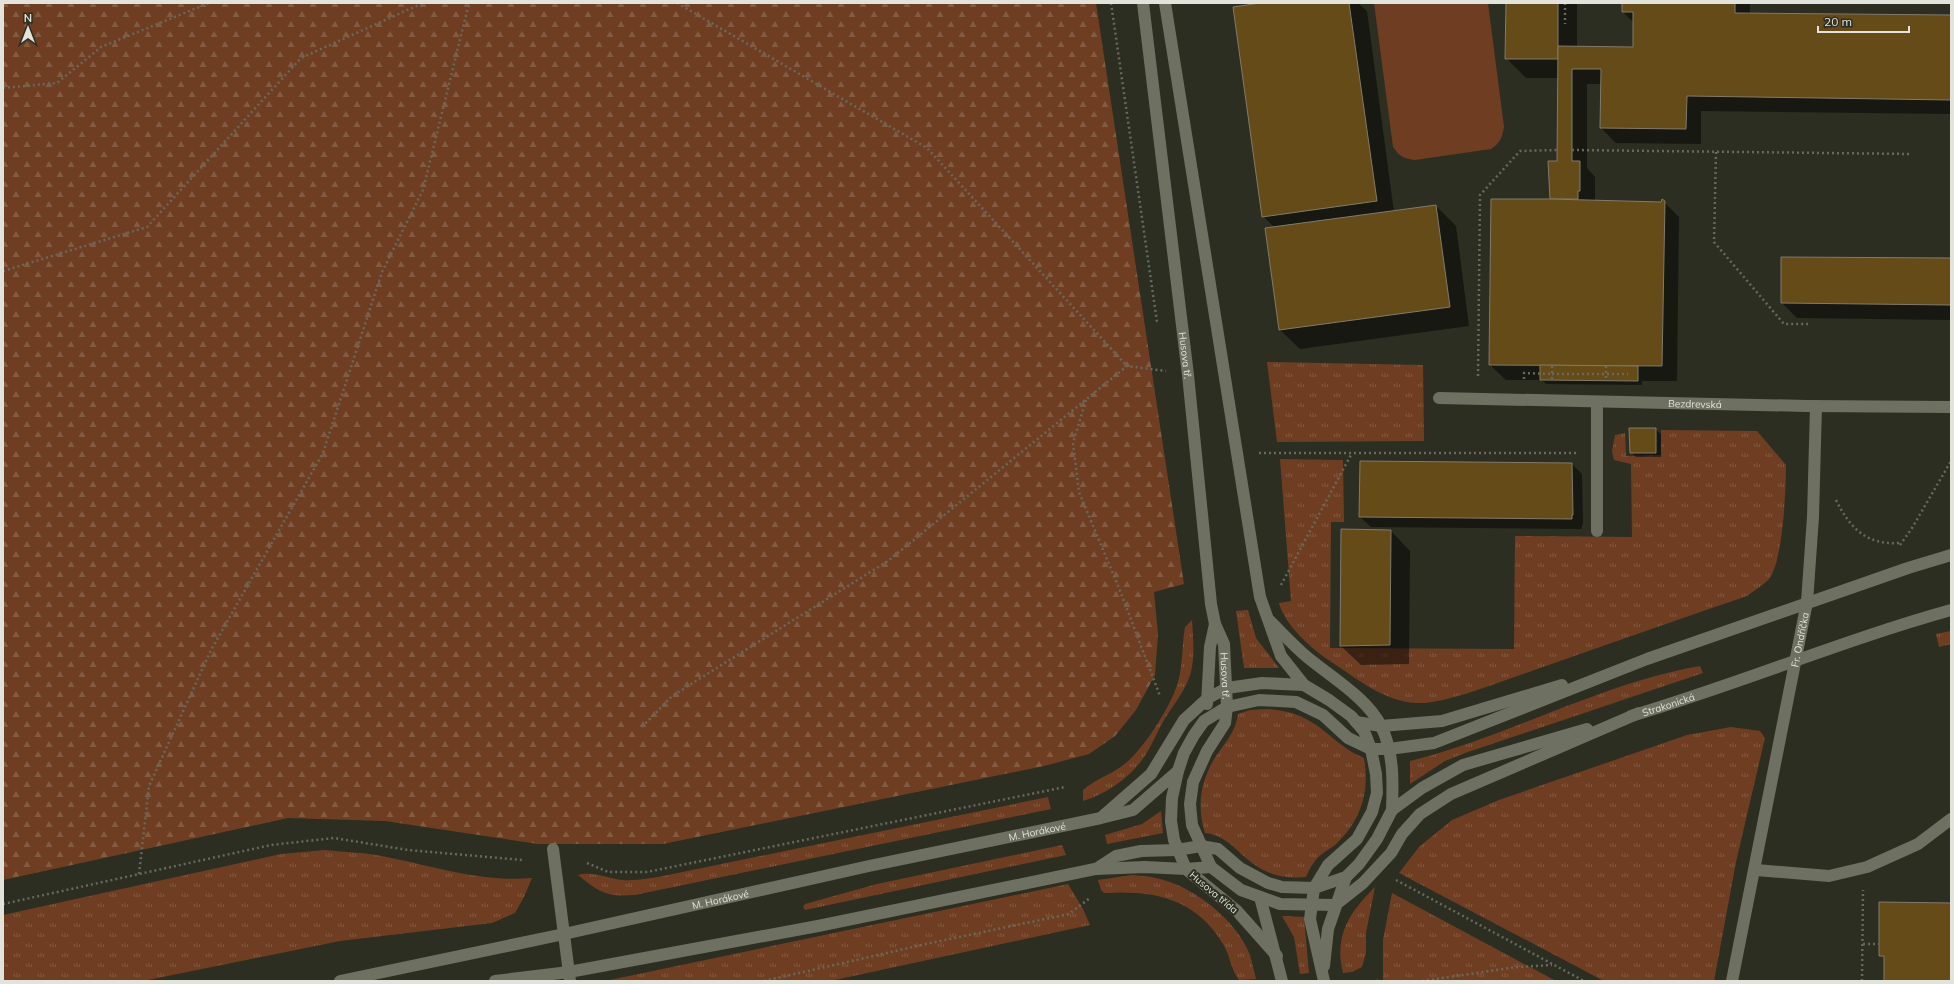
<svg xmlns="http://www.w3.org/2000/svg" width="1954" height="984" font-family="Mulish,sans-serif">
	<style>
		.grass { fill: url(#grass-tufts) }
		.forest { fill: url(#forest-firs) }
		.garden { fill: #6f3e22 }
		.shadow { fill: #0007 }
		.building { fill: #654b17; stroke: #827a6c }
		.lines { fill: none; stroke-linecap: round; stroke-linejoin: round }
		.path { stroke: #67695d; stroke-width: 2.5; stroke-dasharray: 2 3; stroke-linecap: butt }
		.minor { stroke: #6e7061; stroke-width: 12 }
		.labels { text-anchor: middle; stroke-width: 4; stroke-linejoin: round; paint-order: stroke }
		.street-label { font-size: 10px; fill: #e2e3db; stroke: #2c2e21 }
	</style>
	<defs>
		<pattern id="grass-tufts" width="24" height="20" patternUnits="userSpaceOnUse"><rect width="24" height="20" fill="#6f3e22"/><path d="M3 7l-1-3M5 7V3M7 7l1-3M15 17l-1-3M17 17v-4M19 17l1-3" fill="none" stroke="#835a42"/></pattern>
		<pattern id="forest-firs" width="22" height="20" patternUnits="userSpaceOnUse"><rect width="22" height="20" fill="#6f3e22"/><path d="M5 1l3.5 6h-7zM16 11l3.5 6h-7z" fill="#835a42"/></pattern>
	</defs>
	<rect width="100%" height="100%" fill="#2c2e21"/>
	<g class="grass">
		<polygon points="1267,362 1423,365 1424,441 1277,442"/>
		<path d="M1661,430L1757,431L1786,465C1786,489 1783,562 1769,579C1763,585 1754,591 1747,596C1673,621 1600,647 1526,673C1499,682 1443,705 1416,703C1384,701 1359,680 1333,663C1314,651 1285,626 1279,603L1291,601L1280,459L1343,460L1344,522H1331L1330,648L1514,649L1515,536L1632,537L1631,464L1614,460L1612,451L1615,435L1625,433L1626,456L1661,455Z"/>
		<polygon points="1248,610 1256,638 1279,668 1244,668 1236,611"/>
		<path d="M1192,620C1193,638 1195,654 1191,672C1186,690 1174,704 1164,720C1157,732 1151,748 1142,760C1128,779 1106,794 1083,801V790C1095,779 1113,774 1126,763C1145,747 1174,702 1179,678C1183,661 1182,644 1185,627Z"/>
		<polygon points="1951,631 1951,644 1939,647 1936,634"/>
		<path d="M1700,666L1703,673L1465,753L1445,761L1410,784V761C1508,737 1601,683 1700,666Z"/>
		<path d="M1268,709C1280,710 1293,712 1304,718C1327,729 1338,747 1364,758C1370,792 1361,821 1335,845C1331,848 1326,851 1322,854C1314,860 1310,868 1306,877C1285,879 1267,875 1251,862C1235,850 1226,835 1205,833C1197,808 1200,784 1213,761C1223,744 1235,735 1238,714L1250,710Z"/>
		<polygon points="1731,727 1760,731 1765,738 1736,862 1714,981 1604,981 1399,873 1419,847 1452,820 1499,800 1687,735"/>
		<path d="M1048,797L1051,809L635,895C607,897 600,893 578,875C592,871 607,878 621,880C637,881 653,878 668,875Z"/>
		<polygon points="1161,811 1163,833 1107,844 1105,835 1142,824"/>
		<polygon points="1062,845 1066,855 805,910 803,907 805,904 877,884"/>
		<path d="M325,850C342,852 359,852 376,855C427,864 480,883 532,878L524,897L515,913L492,923L340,941L143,981H3V915L281,854Z"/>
		<path d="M1132,875C1140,876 1148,876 1156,878C1192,885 1237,920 1250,955C1252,963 1254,971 1256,979L1239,980C1231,970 1230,955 1223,944C1196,898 1153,890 1104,893L1101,890L1098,880Z"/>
		<polygon points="1068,884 1083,909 1090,925 830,981 605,981"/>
		<path d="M1375,887L1366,933V953L1362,967L1352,972L1343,973C1334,935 1349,913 1375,887Z"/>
		<polygon points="1392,893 1556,981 1383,981 1383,940"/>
		<polygon points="1282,916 1304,917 1309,973 1300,974 1294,937"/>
	</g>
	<polygon class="forest" points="3,3 1096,3 1184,584 1154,592 1158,634 1155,675 1136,710 1115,736 1089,754 1044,766 663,844 538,844 385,821 288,818 3,880"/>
	<path class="garden" d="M1374,3H1488L1504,127C1502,138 1500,143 1491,149L1415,160C1404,159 1399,156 1393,147Z"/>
	<g class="shadow">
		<polygon points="1268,3 1358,3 1367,11 1394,212 1436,206 1456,226 1469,326 1300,349 1280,330 1275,228 1263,216"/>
		<polygon points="1507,3 1577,3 1577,48 1634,48 1634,23 1623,12 1623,3 1750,3 1750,14 1951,16 1951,114 1701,111 1701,144 1616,143 1601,128 1602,84 1587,84 1587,168 1595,177 1595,201 1664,202 1679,217 1677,381 1642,381 1642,385 1546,384 1542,380 1506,380 1490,365 1492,200 1551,200 1549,162 1558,162 1559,78 1526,78 1506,58"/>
		<polygon points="1782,258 1951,259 1951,320 1797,318 1782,303"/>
		<polygon points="1656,430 1661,434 1661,457 1636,457 1631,452"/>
		<polygon points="1572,464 1582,474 1583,525 1582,525 1582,529 1371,527 1360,517"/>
		<polygon points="1391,531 1410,551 1409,664 1361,665 1341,646"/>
	</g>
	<g class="building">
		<polygon points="1260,3 1349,3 1377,201 1262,217 1233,7"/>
		<polygon points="1506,3 1558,3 1558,59 1505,59"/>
		<polygon points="1622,3 1735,3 1735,13 1951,15 1951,100 1687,96 1686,129 1600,128 1601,69 1572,69 1572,161 1580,161 1580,191 1578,191 1578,199 1550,199 1548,161 1557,161 1558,46 1633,47 1633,12 1622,12"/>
		<polygon points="1491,199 1550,199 1661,202 1662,199 1665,201 1662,366 1489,365"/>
		<polygon points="1436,205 1450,307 1279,330 1265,228"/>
		<polygon points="1781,257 1951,258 1951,305 1781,303"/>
		<polygon points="1540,365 1638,366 1638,381 1540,380"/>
		<polygon points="1629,428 1656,428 1656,453 1630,453"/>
		<polygon points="1360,461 1572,463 1573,515 1572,515 1572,519 1359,517"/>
		<polygon points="1341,529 1391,530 1390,645 1340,646"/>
		<polygon points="1879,902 1951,903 1951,981 1884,981 1884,956 1879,956"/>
	</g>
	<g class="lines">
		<g class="path">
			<polyline points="677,3 927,148 1127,366"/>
			<polyline points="1111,3 1157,322"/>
			<polyline points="1565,3 1565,24"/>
			<polyline points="3,88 57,83 101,47 209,3"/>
			<polyline points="1572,150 1911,154"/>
			<polyline points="1716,152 1714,242 1784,324 1808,324"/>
			<polyline points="3,271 147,227 301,58 423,3"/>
			<polyline points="1606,366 1606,380"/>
			<polyline points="1478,376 1480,195 1520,151 1557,150"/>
			<polyline points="1524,379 1524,373 1552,374 1552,365"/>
			<polyline points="1552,379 1552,374 1628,374"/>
			<polyline points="1086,400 1073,443 1079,492 1119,588 1160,696"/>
			<polyline points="1259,453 1576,453"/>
			<path d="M1836,500C1850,528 1866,545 1899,543"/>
			<polyline points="1900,545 1912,528 1951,461"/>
			<polyline points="1281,585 1352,453"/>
			<polyline points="642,727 672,696 888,561 1127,366 1166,371"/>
			<polyline points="587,863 608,872 647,872 1065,787"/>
			<polyline points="139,874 149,786 211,650 323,453 382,272 423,190 469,3"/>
			<polyline points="1396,880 1584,981"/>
			<polyline points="3,904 271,845 334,838 408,850 522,860"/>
			<polyline points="1863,944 1879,944"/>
			<polyline points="764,981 926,944 1069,914 1090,898"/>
			<polyline points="1376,981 1378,981"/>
			<polyline points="1422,981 1517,967 1552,965"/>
			<polyline points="1862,981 1863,890"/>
		</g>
		<g class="minor">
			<path id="s1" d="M1143,3L1188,375L1211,604L1215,624L1224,644L1227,707L1225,723L1207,751L1193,782L1190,804L1192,825L1211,867"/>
			<polyline points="1165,3 1260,597 1281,656 1304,685"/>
			<path id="s2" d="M1439,398L1807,406L1951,407"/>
			<polyline points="1597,531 1597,402"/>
			<path d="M1270,621C1282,633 1294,646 1307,657C1331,677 1367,698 1381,726C1394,752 1393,782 1392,810"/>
			<polyline points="1207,704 1210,647 1215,624"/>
			<path id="s3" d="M1631,716C1739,684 1843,640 1951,610"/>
			<polyline points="1356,722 1381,726 1442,721 1562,685"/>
			<polyline points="1103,816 1151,774 1184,720 1208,698 1227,688 1262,683 1304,685 1329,700 1351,716 1364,731 1371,749 1376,774 1377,793 1372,812 1357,839 1328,865 1314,888 1310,919 1324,981"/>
			<polyline points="553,849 570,981"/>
			<polyline points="1096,869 1116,856 1141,851 1177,850 1201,846 1218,849 1240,868 1268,883 1282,887 1314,888 1346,877 1359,864 1377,839 1392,810 1422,788 1463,765 1587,729"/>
			<polyline points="1756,870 1829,876 1867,867 1918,844 1951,819"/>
			<polyline points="1260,897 1282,981"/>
			<polyline points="1277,956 1237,911 1186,869 1174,840 1171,821 1172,798 1178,771 1184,753 1194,735 1204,721 1227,707 1259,700 1296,702 1323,715 1348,738 1371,749 1389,749 1434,743 1647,659 1908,568 1951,555"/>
			<polyline points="1324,966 1328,929 1346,877"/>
			<path id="s4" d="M340,981L564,934L869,866L1101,818L1133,810L1178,771"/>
			<polyline points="495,981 569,972 818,926 1095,869 1145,867 1186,869 1211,867 1241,890 1280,904 1335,905 1363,883 1391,853 1402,834 1420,814 1451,794 1639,713"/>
			<path id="s5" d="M1732,981L1807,602L1813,517L1816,406"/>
		</g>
	</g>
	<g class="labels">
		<g class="street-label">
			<text dy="4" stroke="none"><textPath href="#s1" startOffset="355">Husova tř.</textPath></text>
			<text dy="4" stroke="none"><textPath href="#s2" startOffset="256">Bezdrevská</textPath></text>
			<text dy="4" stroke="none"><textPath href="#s5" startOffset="348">Fr. Ondříčka</textPath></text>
			<text dy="4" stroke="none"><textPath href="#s1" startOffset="679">Husova tř.</textPath></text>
			<text dy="4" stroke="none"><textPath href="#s3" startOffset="39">Strakonická</textPath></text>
			<text dy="4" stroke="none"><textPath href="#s4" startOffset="713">M. Horákové</textPath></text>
			<text transform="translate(1214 892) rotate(40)" y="4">Husova třída</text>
			<text dy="4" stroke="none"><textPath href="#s4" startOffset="389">M. Horákové</textPath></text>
		</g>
	</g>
	<rect width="1954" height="984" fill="none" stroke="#e2e3db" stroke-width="8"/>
	<g transform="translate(28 28)" stroke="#2c2e21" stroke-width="3" paint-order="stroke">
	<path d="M0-3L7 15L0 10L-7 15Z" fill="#e2e3db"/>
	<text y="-6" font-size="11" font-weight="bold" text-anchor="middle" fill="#e2e3db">N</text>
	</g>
	<path d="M1818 26v6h91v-6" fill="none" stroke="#e2e3db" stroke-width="2"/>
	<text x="1824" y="26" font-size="12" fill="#e2e3db" stroke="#2c2e21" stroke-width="3" paint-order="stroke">20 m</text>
</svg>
